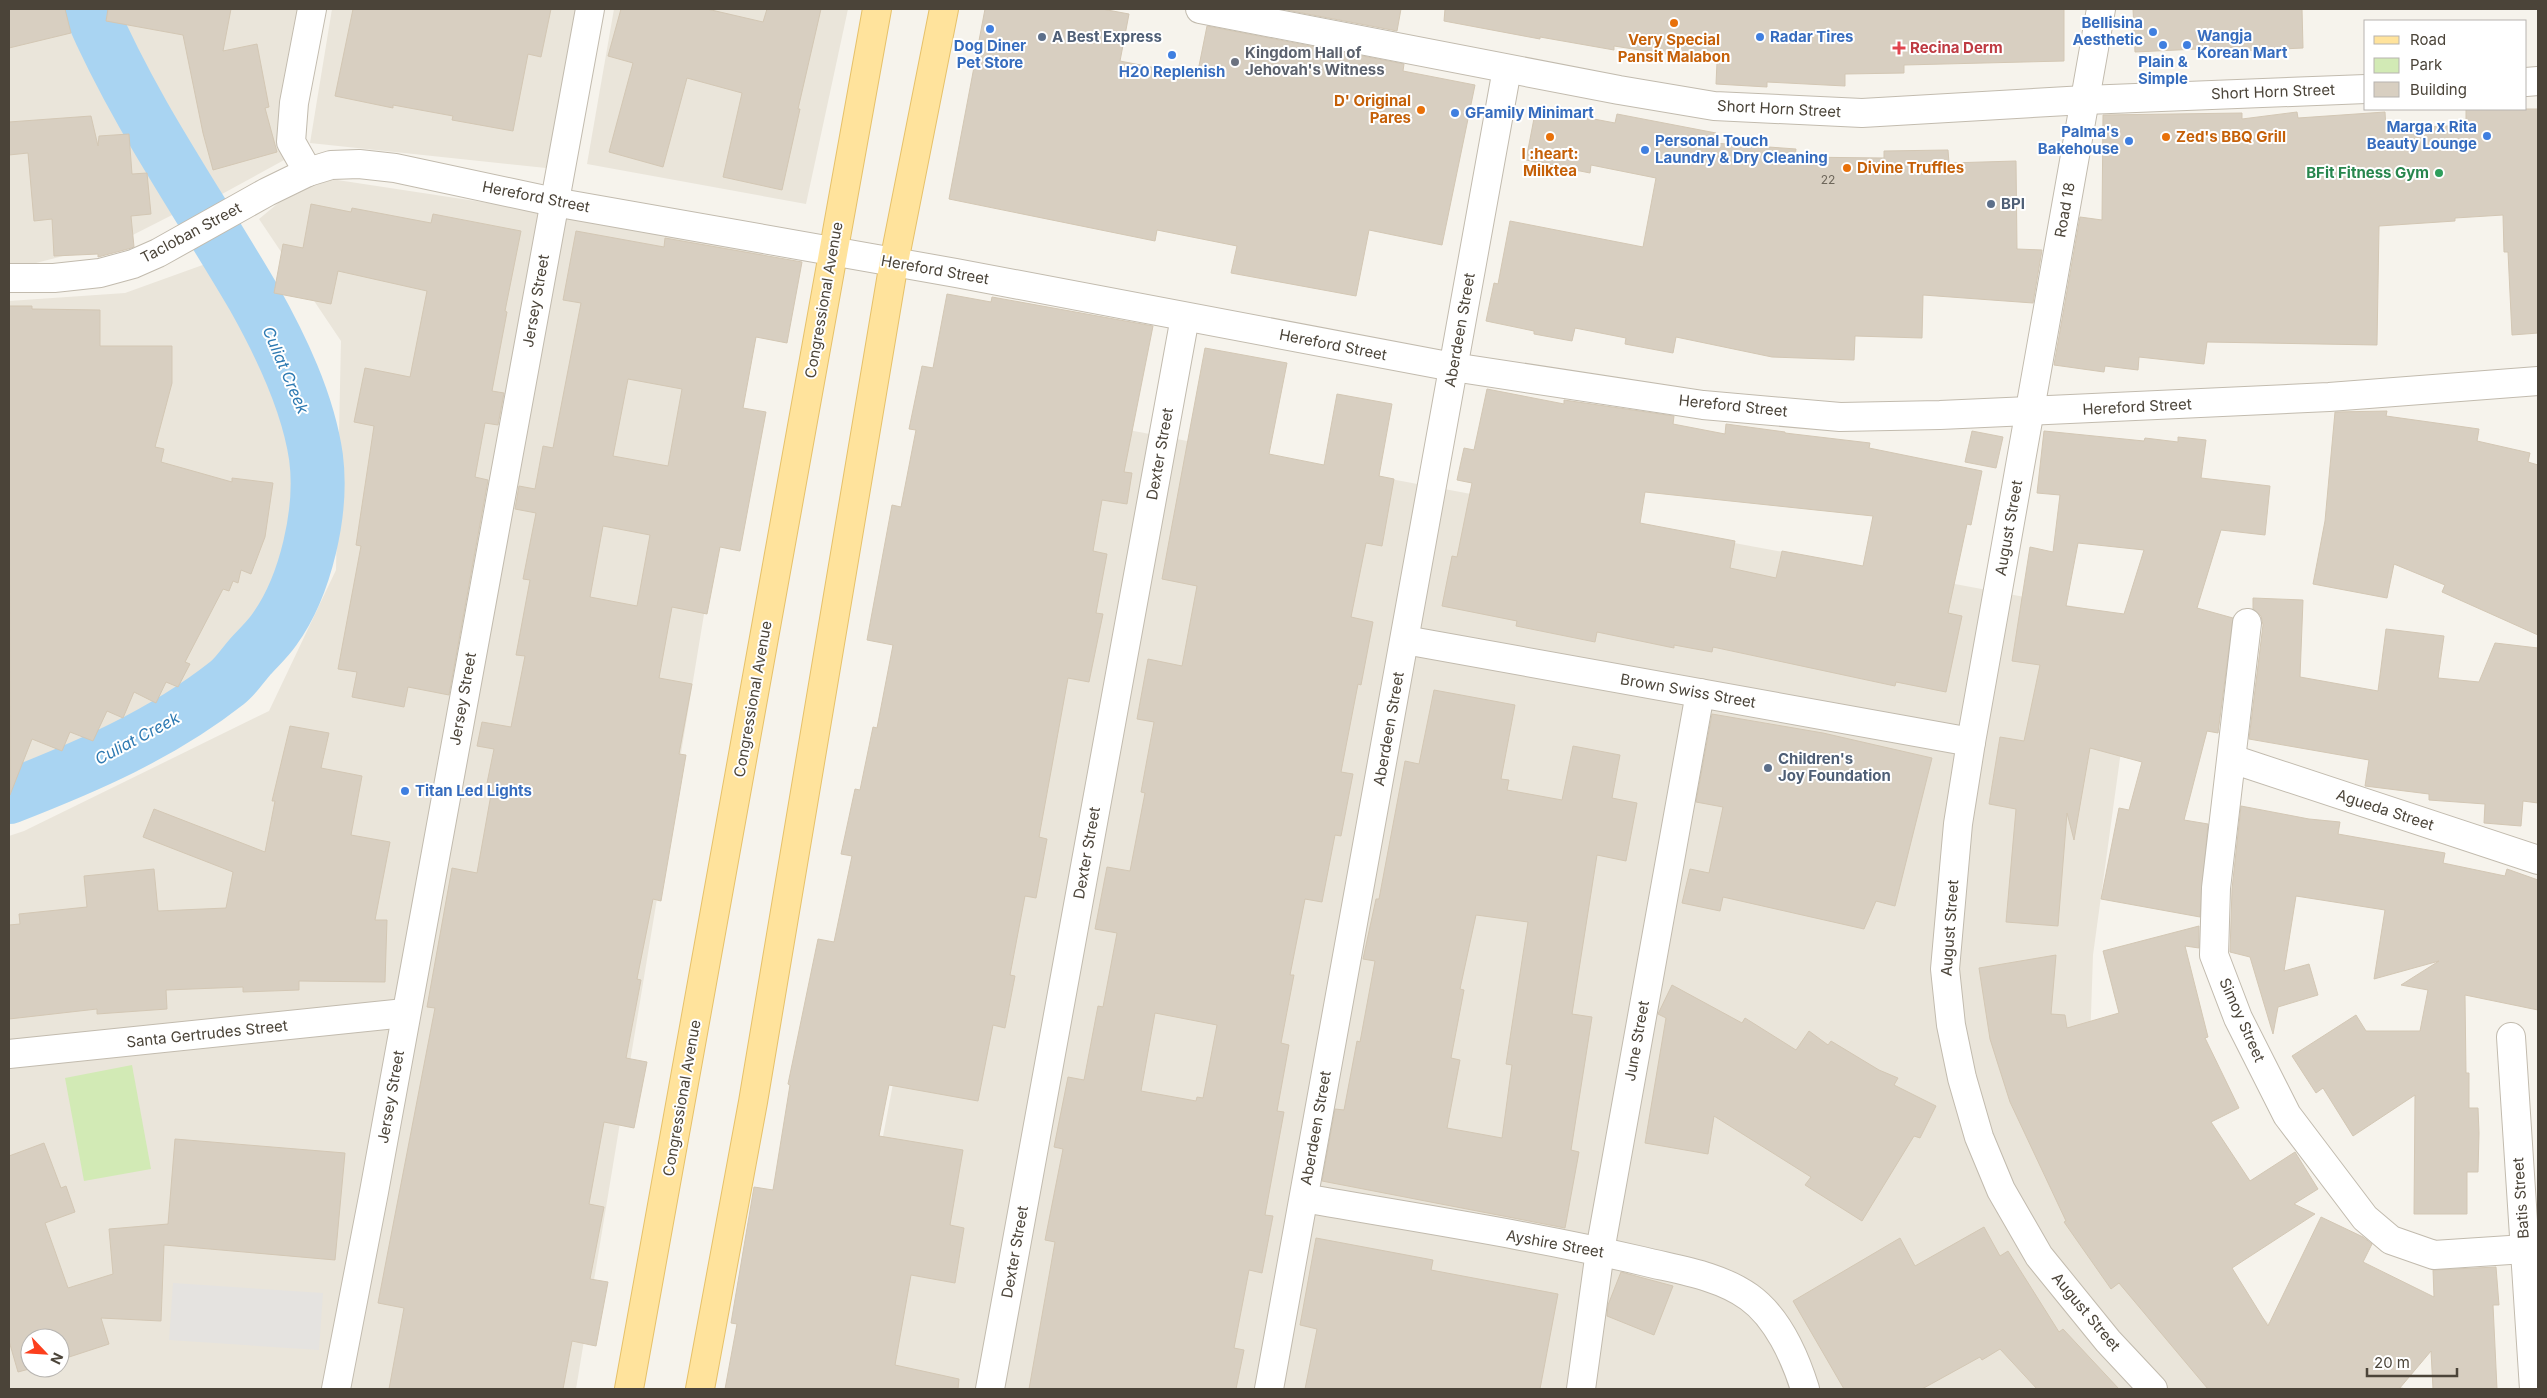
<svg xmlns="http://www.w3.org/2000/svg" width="2547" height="1398" font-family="Inter,sans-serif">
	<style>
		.residential { fill: #eae5da; fill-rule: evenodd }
		.green { fill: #d2eab5 }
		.parking { fill: #e5e3e0 }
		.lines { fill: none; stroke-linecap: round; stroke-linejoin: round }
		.river { stroke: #a9d4f2; stroke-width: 54 }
		.building { fill: #d8cfc1; stroke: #d3c7b4; fill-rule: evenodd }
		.minor-casing { stroke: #c2bbae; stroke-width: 30 }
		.major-casing { stroke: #e6c16a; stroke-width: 30 }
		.minor { stroke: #fff; stroke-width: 28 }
		.major { stroke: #ffe39c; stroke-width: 28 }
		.food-dot { fill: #e8710a; stroke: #fff; stroke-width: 2 }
		.shop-dot { fill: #3f7fe0; stroke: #fff; stroke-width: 2 }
		.service-dot { fill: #5c6f8a; stroke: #fff; stroke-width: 2 }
		.health-dot { fill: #e0444e; stroke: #fff; stroke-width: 2 }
		.worship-dot { fill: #6b7280; stroke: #fff; stroke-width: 2 }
		.leisure-dot { fill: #2e9e5b; stroke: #fff; stroke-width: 2 }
		.labels { text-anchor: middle; stroke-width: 4; stroke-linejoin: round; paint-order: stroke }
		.number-label { font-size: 12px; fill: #6e675b }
		.shop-label { font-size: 15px; font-weight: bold; fill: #366cbe; stroke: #fff; text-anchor: start }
		.service-label { font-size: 15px; font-weight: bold; fill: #4e5e75; stroke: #fff; text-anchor: start }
		.food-label { font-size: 15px; font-weight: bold; fill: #c56008; stroke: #fff }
		.health-label { font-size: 15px; font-weight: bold; fill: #be3a42; stroke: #fff; text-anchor: start }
		.worship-label { font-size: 15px; font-weight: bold; fill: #5b616d; stroke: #fff; text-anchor: start }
		.street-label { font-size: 15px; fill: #4b4439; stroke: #fff }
		.leisure-label { font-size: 15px; font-weight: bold; fill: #27864d; stroke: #fff; text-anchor: end }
		.water-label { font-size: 16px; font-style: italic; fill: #2e7ab2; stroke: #fff }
	</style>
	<rect width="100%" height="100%" fill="#f6f3ec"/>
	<g class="residential">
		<polygon points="9,9 73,9 178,212 121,241 9,270"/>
		<polygon points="115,9 309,9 286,159 211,200 163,118 118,22"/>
		<polygon points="332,9 577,9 546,168 310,143"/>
		<polygon points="614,9 848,9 806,204 587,164"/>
		<path d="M311,176L765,245L576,1389H9V836L24,831L269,711L336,570L341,341L259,219ZM30,1338H60V1368H30Z"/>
		<polygon points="211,262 252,341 281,408 297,490 282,569 250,632 206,672 86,748 9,778 9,301 125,293"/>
		<polygon points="1021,410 2126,616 2127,707 2093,955 2090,1044 2188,1253 2270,1324 2406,1389 835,1389"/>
	</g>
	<polygon class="green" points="132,1065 151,1169 84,1181 65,1078"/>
	<polygon class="parking" points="173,1283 323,1293 319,1350 169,1340"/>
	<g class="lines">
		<path class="river" d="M9,797C86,767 161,735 227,683C236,676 243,665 250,657C258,648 267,640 274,630C306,586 323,511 316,457C308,402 281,346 254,298C198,202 134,112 90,9"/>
	</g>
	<g class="building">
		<polygon points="9,9 65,9 71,33 9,48"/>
		<polygon points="108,9 231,9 223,51 257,44 269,107 265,108 277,152 213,170 203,133 183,35 106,21"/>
		<polygon points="353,9 551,9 541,57 528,54 513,131 452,120 453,116 393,105 393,108 335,96"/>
		<polygon points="621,9 707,9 763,22 767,9 821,9 798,109 800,109 782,190 723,177 742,93 687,78 663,167 609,152 633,63 608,56"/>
		<polygon points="985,9 1102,9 1129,14 1120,61 1197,76 1207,26 1404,64 1403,71 1475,85 1442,245 1369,230 1356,296 1231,273 1237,246 1157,230 1155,241 949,199"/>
		<polygon points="1281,9 1401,9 1397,31"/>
		<polygon points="1445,9 2064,9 2064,61 1904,65 1904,73 1845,74 1845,86 1767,82 1767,87 1716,84 1717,62 1614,46 1614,50 1540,37 1540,39 1444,21"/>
		<polygon points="2133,9 2302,9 2303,48 2240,51 2240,47 2135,52"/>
		<polygon points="1536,108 1615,123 1617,114 1716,133 1714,143 1796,149 1795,157 1884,158 1884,151 1948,150 1949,163 2016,161 2017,249 2042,250 2033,303 1923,295 1922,338 1855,336 1854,360 1772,357 1676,337 1673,353 1625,344 1626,338 1575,328 1572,341 1534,334 1534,331 1486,321 1494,283 1498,284 1510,221 1643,247 1656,178 1591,165 1590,173 1526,160"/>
		<polygon points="2466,109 2538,109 2538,333 2512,335 2508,252 2504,252 2503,215 2455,218 2455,221 2379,226 2377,345 2207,342 2204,364 2139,357 2138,370 2105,366 2104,372 2054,365 2080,217 2102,220 2103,115 2242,113 2242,119 2297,112 2298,118 2385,112 2386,129 2466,125"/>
		<polygon points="91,116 98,146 99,136 129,134 132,174 147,173 151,214 131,216 134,247 128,249 98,257 98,254 54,256 52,219 34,221 28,153 9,155 9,122"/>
		<polygon points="311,204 351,212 352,208 431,223 433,214 521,231 505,311 507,312 492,391 504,393 498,425 485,423 475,477 488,480 449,695 408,687 404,707 352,697 357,672 338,669 361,546 356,545 374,426 354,422 365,368 410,377 427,291 338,271 331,304 274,293 283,244 303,248"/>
		<path d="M576,231L664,247L665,238L802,262L787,343L756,337L743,408L766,412L740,551L720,547L707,614L672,607L659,678L692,684L679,754L686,755L661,901L653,899L637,979L641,980L626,1058L647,1062L634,1128L604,1122L589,1204L604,1207L590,1279L608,1282L596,1346L572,1341L563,1389H389L404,1308L378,1303L435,1008L427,1007L452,868L477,873L492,789L486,788L494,749L477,746L482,722L511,727L525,656L516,655L530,580L523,579L536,513L515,509L519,486L535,489L543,446L553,448L581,303L563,300ZM628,379L682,389L668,466L613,456ZM603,526L650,535L637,606L590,597Z"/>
		<polygon points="947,294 991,302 992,297 1153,326 1124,472 1132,473 1127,504 1102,500 1093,551 1107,554 1096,613 1103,614 1089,682 1068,678 1039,837 1047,839 1036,898 1025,896 1010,975 1015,976 1005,1028 993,1025 978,1101 889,1085 879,1136 963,1150 950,1225 964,1228 955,1283 911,1275 895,1365 959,1379 958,1389 725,1389 737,1324 731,1323 754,1187 773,1190 790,1085 788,1084 818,939 834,942 852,856 841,854 855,789 860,790 873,727 877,728 893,645 867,640 892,505 901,507 916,430 909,429 922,366 933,368"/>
		<polygon points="9,306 32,306 32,309 100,310 100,346 172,346 172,383 155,447 164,449 161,462 232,482 232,478 273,483 265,537 251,574 241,570 238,583 233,581 229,591 223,589 185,662 190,664 178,687 166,682 156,703 134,692 123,718 107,711 93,741 70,732 62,751 32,739 10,795"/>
		<path d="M1205,348L1287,363L1269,454L1324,465L1337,394L1392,404L1379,476L1394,479L1382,546L1366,543L1351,617L1373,622L1361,685L1358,684L1341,772L1353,774L1341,836L1335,835L1322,902L1305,899L1290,975H1294L1281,1043L1289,1045L1277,1111L1284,1112L1265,1215L1273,1216L1262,1273L1249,1270L1234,1348L1244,1350L1236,1389H1029L1055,1242L1045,1240L1063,1149L1054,1147L1068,1077L1084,1080L1098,1006L1103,1007L1117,933L1095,929L1107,867L1130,871L1145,793L1141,792L1154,722L1137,719L1148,659L1182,666L1197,586L1162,579ZM1155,1013L1217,1025L1203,1098L1197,1097L1196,1101L1141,1091Z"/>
		<path d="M1487,389L1564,404V400L1674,416L1673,424L1725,434L1726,424L1785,432V433L1870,443L1869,448L1982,471L1971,525L1967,524L1948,613L1962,616L1946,692L1896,682L1895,686L1713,647L1712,652L1674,645V648L1597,632L1595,642L1516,626L1517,621L1442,606L1452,556L1457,557L1472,483L1457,480L1464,448L1474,450ZM1645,492L1873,516L1863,566L1782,551L1776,578L1730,568L1735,541L1640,523Z"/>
		<polygon points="2387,411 2386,416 2479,429 2477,441 2530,453 2528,462 2538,465 2538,635 2442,592 2445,585 2394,564 2387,598 2313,584 2325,521 2335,412"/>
		<polygon points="1972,431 2003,437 1996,468 1965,462"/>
		<path d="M2044,431L2144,441L2145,438L2178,442V437L2206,440L2201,478L2270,486L2265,535L2221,530L2197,608L2233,618L2218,733L2207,731L2184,820L2208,824L2200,917L2101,899L2119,808L2129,810L2142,762L2090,748L2074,840L2067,813L2058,926L2006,922L2016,809L1989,804L2000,737L2024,741L2040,665L2012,661L2030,547L2053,552L2060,495L2037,493ZM2078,543L2144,550L2124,614L2066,606Z"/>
		<polygon points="2253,598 2303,600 2300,677 2378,691 2386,629 2444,636 2438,678 2479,682 2495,643 2538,648 2538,803 2523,801 2521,826 2484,823 2485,804 2429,800 2429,794 2365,786 2369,760 2249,739 2263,625 2261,616 2253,609"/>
		<path d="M1434,690L1515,705L1501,779L1509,780L1507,790L1562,800L1573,746L1620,755L1612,798L1637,803L1626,861L1597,855L1572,1014L1592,1017L1571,1150L1579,1152L1565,1228L1322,1181L1335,1109L1344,1110L1357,1041L1360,1042L1375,961L1363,959L1376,899H1379L1405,761L1419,764ZM1476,915L1528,922L1506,1064L1512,1065L1502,1138L1447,1128L1460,1060L1451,1058L1464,990L1460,989Z"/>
		<polygon points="1712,714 1823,733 1932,758 1895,906 1876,901 1864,929 1723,897 1720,911 1682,903 1690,869 1709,873 1723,807 1696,802"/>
		<polygon points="290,726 329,733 321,768 362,776 351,835 390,842 375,920 387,920 385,982 299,981 299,990 243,992 243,987 166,990 167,1009 97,1014 97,1009 9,1019 9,925 20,924 19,914 87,907 84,876 154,869 158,911 226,908 233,872 143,837 154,809 265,852 275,801 272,801"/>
		<polygon points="2241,806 2309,819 2340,822 2338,834 2445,853 2443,863 2505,876 2507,869 2538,880 2538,1010 2465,995 2466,1073 2469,1073 2469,1108 2478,1108 2479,1133 2478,1172 2467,1172 2467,1214 2414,1214 2415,1095 2353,1136 2323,1088 2316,1093 2292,1056 2356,1015 2366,1031 2420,1031 2428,990 2401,985 2439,961 2374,979 2385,910 2296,896 2284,971 2309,964 2318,995 2278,1007 2273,1034 2250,957 2230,952 2232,889"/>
		<polygon points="2199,926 2199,948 2185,946 2208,1037 2205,1038 2239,1108 2211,1122 2250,1181 2295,1152 2318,1189 2294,1204 2315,1214 2232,1268 2268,1326 2321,1217 2363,1237 2372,1244 2363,1262 2434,1297 2433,1270 2496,1267 2499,1305 2493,1305 2497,1389 2433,1389 2431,1351 2399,1389 2208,1389 2119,1283 2111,1289 2064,1222 2066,1221 2010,1102 1990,1039 1979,968 2056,955 2051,1014 2065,1015 2067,1028 2119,1013 2103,951"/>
		<polygon points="1672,985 1742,1023 1745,1018 1796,1050 1809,1031 1828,1045 1831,1041 1879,1070 1898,1078 1894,1085 1936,1106 1920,1138 1914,1136 1862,1221 1805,1185 1811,1177 1714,1116 1708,1154 1645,1143 1666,1018 1658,1014"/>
		<polygon points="175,1139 345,1153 335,1260 164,1245 161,1321 101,1318 109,1344 60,1360 60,1338 30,1338 30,1368 33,1368 18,1372 9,1341 9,1156 44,1143 61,1188 66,1186 75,1212 45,1223 68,1288 113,1274 109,1229 168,1224"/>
		<polygon points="1984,1227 2000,1256 2008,1251 2059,1332 2063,1329 2119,1389 2037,1389 2000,1349 1982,1360 1980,1357 1922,1389 1844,1389 1793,1301 1900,1238 1915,1266"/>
		<polygon points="1316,1238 1433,1260 1431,1270 1558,1294 1540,1389 1305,1389 1317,1329 1300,1325"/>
		<polygon points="1621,1272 1673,1286 1654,1335 1607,1316 1608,1305"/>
	</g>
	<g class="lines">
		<g class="minor-casing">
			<g id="minor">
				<polyline points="1200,9 1619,90 1714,106 1862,113 2085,100 2366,89"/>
				<polyline points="2101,9 1971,742 1958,824 1945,969 1951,1025 1962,1078 1979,1137 2001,1190 2039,1256 2108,1341 2153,1389"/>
				<polyline points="2526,82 2538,81"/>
				<polyline points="308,172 291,142 294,103 312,9"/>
				<polyline points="9,278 54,278 100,273 133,264 158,253 267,192 308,172 331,165 359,164 395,168 554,202 956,273 1453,367 1703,405 1840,417 1940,415 2329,397 2538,381"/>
				<polyline points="2247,623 2216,888 2214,955 2238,1018 2287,1115 2365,1218 2391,1240 2434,1255 2525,1249"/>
				<polyline points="1405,640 1971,742"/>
				<polyline points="2232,759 2538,860"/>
				<polyline points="2511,1037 2534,1389"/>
				<polyline points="9,1054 405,1013"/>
				<path d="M1304,1198C1416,1218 1531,1235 1642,1261C1678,1270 1718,1275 1749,1297C1777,1317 1795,1357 1805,1389"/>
				<polyline points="336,1389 374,1192 590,9"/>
				<polyline points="990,1389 1185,317"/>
				<polyline points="1269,1389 1507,69"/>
				<polyline points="1581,1389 1600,1251 1700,693"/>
			</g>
		</g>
		<g class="major-casing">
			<g id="major">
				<polyline points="629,1389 877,9"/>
				<polyline points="700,1389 753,1102 894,262 944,9"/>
			</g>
		</g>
		<use href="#minor" class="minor"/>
		<use href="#major" class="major"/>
	</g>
	<g class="food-dot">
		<circle cx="1674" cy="23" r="5"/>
		<circle cx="1421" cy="110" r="5"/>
		<circle cx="1550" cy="137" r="5"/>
		<circle cx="2166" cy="137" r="5"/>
		<circle cx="1847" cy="168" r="5"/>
	</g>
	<g class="shop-dot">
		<circle cx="990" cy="29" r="5"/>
		<circle cx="2153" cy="32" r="5"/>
		<circle cx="1760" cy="37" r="5"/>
		<circle cx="2163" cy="45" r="5"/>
		<circle cx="2187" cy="45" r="5"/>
		<circle cx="1172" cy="55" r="5"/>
		<circle cx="1455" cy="113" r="5"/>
		<circle cx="2487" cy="136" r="5"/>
		<circle cx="2129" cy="141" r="5"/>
		<circle cx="1645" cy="150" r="5"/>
		<circle cx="405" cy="791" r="5"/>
	</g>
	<g class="service-dot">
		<circle cx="1042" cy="37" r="5"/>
		<circle cx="1991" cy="204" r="5"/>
		<circle cx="1768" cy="768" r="5"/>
	</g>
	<path class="health-dot" d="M1896.5 40.5h5v5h5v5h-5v5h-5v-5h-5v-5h5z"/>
	<circle class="worship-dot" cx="1235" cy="62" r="5"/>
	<circle class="leisure-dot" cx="2439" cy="173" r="5"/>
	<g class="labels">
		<g class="number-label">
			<text x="1828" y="184">22</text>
		</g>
		<g class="shop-label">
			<text x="2143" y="28" text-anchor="end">Bellisina<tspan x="2143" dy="17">Aesthetic</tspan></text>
			<text x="2197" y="41">Wangja<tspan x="2197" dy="17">Korean Mart</tspan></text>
			<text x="1770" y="42">Radar Tires</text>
			<text x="990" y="51" text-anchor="middle">Dog Diner<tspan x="990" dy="17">Pet Store</tspan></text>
			<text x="2163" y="67" text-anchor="middle">Plain &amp;<tspan x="2163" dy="17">Simple</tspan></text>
			<text x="1172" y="77" text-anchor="middle">H20 Replenish</text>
			<text x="1465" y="118">GFamily Minimart</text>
			<text x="2477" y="132" text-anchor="end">Marga x Rita<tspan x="2477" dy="17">Beauty Lounge</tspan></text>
			<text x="2119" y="137" text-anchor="end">Palma's<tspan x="2119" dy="17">Bakehouse</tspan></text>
			<text x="1655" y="146">Personal Touch<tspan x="1655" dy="17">Laundry &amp; Dry Cleaning</tspan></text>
			<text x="415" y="796">Titan Led Lights</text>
		</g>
		<g class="service-label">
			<text x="1052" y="42">A Best Express</text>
			<text x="2001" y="209">BPI</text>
			<text x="1778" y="764">Children's<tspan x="1778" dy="17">Joy Foundation</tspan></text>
		</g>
		<g class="food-label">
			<text x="1674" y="45">Very Special<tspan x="1674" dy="17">Pansit Malabon</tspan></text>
			<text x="1411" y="106" text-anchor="end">D' Original<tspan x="1411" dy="17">Pares</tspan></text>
			<text x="2176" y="142" text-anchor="start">Zed's BBQ Grill</text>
			<text x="1550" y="159">I :heart:<tspan x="1550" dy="17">Milktea</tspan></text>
			<text x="1857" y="173" text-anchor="start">Divine Truffles</text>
		</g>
		<g class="health-label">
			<text x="1910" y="53">Recina Derm</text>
		</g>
		<g class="worship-label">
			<text x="1245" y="58">Kingdom Hall of<tspan x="1245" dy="17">Jehovah's Witness</tspan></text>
		</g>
		<g class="street-label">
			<text transform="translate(2273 92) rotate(-2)" y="5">Short Horn Street</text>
			<text transform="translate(1779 109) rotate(3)" y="5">Short Horn Street</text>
			<text transform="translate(536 197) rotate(11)" y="5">Hereford Street</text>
			<text transform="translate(2065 210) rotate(-80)" y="5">Road 18</text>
			<text transform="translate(191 233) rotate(-28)" y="5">Tacloban Street</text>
			<text transform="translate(935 270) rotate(10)" y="5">Hereford Street</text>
			<text transform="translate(824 300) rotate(-80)" y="5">Congressional Avenue</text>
			<text transform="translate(536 301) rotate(-80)" y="5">Jersey Street</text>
			<text transform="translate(1460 330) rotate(-80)" y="5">Aberdeen Street</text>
			<text transform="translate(1333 345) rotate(11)" y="5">Hereford Street</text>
			<text transform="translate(1733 406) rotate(6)" y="5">Hereford Street</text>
			<text transform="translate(2137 407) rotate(-3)" y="5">Hereford Street</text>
			<text transform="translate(1160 454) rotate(-80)" y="5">Dexter Street</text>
			<text transform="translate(2009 528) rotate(-80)" y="5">August Street</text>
			<text transform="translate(1688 691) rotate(10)" y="5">Brown Swiss Street</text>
			<text transform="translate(463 699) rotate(-80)" y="5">Jersey Street</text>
			<text transform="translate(753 699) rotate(-80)" y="5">Congressional Avenue</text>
			<text transform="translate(1389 729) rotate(-80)" y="5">Aberdeen Street</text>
			<text transform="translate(2385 810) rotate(18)" y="5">Agueda Street</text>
			<text transform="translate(1087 853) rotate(-80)" y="5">Dexter Street</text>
			<text transform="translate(1950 928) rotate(-86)" y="5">August Street</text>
			<text transform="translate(2242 1020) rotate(66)" y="5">Simoy Street</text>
			<text transform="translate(207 1034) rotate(-6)" y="5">Santa Gertrudes Street</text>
			<text transform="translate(1637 1041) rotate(-80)" y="5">June Street</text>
			<text transform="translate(391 1097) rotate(-80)" y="5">Jersey Street</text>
			<text transform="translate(682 1098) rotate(-80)" y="5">Congressional Avenue</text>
			<text transform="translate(1316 1128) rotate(-80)" y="5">Aberdeen Street</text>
			<text transform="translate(2521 1198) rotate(-94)" y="5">Batis Street</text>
			<text transform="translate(1555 1244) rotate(10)" y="5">Ayshire Street</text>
			<text transform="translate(1015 1252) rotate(-80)" y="5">Dexter Street</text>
			<text transform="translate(2086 1312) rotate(50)" y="5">August Street</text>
		</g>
		<g class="leisure-label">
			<text x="2429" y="178">BFit Fitness Gym</text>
		</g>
		<g class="water-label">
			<text transform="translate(286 370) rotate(67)" y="6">Culiat Creek</text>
			<text transform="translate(137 738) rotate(-28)" y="6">Culiat Creek</text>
		</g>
	</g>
	<rect width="2547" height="1398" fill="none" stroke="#4b4439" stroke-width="20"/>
	<rect x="2364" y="20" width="162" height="90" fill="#ffffff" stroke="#b7b4b0"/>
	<rect x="2374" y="36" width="25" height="8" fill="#ffe39c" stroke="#b7b4b0"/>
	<text x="2410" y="45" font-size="15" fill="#4b4439">Road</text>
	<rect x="2374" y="58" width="25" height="15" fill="#d2eab5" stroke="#b7b4b0"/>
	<text x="2410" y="70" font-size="15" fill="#4b4439">Park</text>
	<rect x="2374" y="82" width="25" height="15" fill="#d8cfc1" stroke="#b7b4b0"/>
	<text x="2410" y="95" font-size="15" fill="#4b4439">Building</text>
	<g transform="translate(45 1353) rotate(115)"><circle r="24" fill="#ffffff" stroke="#b7b4b0"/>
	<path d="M0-4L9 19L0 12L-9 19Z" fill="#fc3f1d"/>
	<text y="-8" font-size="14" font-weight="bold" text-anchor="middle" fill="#4b4439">N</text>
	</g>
	<path d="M2367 1368v8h90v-8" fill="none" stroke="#4b4439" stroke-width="2.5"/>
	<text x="2374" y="1368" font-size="15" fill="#4b4439" stroke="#ffffff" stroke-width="4" paint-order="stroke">20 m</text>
</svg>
